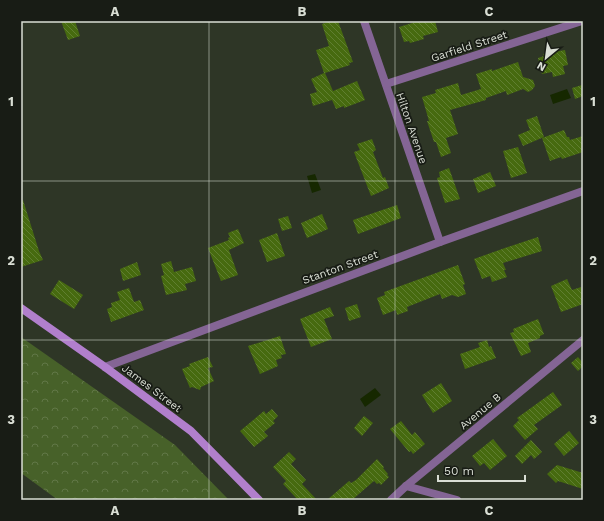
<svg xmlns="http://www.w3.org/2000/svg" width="604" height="521" font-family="'Work Sans',sans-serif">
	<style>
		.forest { fill: url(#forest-crowns) }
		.water { fill: #162800 }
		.building { fill: url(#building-back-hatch) }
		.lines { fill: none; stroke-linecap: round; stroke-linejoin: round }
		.minor { stroke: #846595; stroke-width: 8 }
		.secondary { stroke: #b17fcc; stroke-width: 8 }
		.grid { fill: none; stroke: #d9ded4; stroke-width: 1; stroke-opacity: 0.55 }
		.labels { text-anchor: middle; stroke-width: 3.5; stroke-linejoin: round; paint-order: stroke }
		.street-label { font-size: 11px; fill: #d9ded4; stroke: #181c15 }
		.neatline { fill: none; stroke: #d9ded4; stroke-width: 1.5 }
		.grid-label { font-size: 13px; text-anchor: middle; font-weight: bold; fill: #d9ded4 }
	</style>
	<defs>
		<pattern id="forest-crowns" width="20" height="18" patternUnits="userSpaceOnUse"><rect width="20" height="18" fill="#476129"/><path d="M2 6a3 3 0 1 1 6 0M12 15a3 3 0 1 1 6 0" fill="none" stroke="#617747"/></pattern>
		<pattern id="building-back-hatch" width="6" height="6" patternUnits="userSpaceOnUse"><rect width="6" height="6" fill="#466a0f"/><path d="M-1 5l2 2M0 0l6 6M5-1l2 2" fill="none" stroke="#607f31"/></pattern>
	</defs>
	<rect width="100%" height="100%" fill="#2e3626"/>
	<polygon class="forest" points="21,337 175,445 229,500 58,500 21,473"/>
	<g class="water">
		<polygon points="567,89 571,98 553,104 550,95"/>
		<polygon points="315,174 321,190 312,193 307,176"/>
		<polygon points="375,388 381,395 365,407 360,399"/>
	</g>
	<g class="building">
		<polygon points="61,21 75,21 80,36 68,40"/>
		<polygon points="330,21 338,21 353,62 349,63 350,65 325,73 333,91 357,81 365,100 344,108 344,106 336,109 332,100 313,106 310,94 317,92 311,79 324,73 316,50 329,46 322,24"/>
		<polygon points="419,21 435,21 438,32 423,36 424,39 410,43 409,41 404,42 399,27"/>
		<polygon points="565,50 568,65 563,66 565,74 553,77 552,72 542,74 538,58 544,56 543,54"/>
		<polygon points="518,62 523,77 533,80 535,86 532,90 528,92 523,89 507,95 506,91 486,98 486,100 450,110 458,134 446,138 451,153 441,157 436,142 434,142 427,121 429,121 422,97 436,93 435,90 458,83 461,95 481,89 476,74 492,69 492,71"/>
		<polygon points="582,85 583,96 575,99 572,88"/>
		<polygon points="537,116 544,137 523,146 518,135 530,130 526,120"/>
		<polygon points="564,130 567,137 569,137 570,140 583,136 583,152 562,159 561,157 550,161 542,138"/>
		<polygon points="372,139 376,150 373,152 383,178 385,177 389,188 371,196 354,152 360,150 357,144"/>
		<polygon points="518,147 527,173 511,178 503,151"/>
		<polygon points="449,168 460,199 445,203 437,178 440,177 439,172"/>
		<polygon points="490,172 496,186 478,193 473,179"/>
		<polygon points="21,200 23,200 39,251 43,260 21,267"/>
		<polygon points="397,205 401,218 358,234 353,220"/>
		<polygon points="322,214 328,229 307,238 301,223"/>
		<polygon points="288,216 292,228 282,231 278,219"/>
		<polygon points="238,229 244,243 229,250 238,275 221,281 208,248 229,240 228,238 230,237 228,233"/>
		<polygon points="277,233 285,256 267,262 259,240"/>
		<polygon points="538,237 542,251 503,263 506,270 504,270 507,277 492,282 490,276 482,279 474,259 502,249"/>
		<polygon points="171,261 174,272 192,267 196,281 185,284 187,290 166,295 161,276 164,275 161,264"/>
		<polygon points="137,262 141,275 123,281 120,269"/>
		<polygon points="458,265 465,284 463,285 466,294 458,297 452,295 442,299 440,294 407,307 408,311 397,315 396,310 383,315 377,298 385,295 384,292"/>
		<polygon points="567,279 572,290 581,287 583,293 583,304 561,312 551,286"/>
		<polygon points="59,280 83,295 74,309 50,294"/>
		<polygon points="129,288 134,302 140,300 144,310 111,322 107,309 112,307 111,303 120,300 117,292"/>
		<polygon points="357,304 361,317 349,321 345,308"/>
		<polygon points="330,307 334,316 324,319 332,339 311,347 300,319"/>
		<polygon points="538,319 544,334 540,336 540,338 528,343 531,352 521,356 510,333 514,332 513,329"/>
		<polygon points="280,336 286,354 281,355 282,358 276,360 278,366 260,374 248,346"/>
		<polygon points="487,340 489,347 491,346 496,358 465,369 460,354 480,347 478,343"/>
		<polygon points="208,357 213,367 208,368 214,381 201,387 200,390 192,387 190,388 182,369 190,366 189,364"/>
		<polygon points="578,357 583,363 583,366 578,371 571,363"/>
		<polygon points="441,383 452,401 433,413 422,395"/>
		<polygon points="553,392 562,405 534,425 538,429 525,440 513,426 519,420 517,418"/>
		<polygon points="272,409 278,416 273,421 275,423 264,432 268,436 254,447 240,431 264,411 266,414"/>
		<polygon points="364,416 373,423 362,436 354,428"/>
		<polygon points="401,421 412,435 415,432 425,444 413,454 411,451 409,452 390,429"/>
		<polygon points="569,431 579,443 564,456 554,444"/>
		<polygon points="493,439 507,456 490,470 484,463 480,466 472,456"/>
		<polygon points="531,440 542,452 534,459 531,455 522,464 515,456"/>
		<polygon points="289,452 296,459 291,464 306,480 302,484 317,500 298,500 283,484 286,481 273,467"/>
		<polygon points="377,459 384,467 383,468 388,474 387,475 389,477 381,485 379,483 377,484 374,481 352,500 327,500 349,481 351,483 356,480"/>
		<polygon points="557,465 583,473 583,489 558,481 556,483 547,474"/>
	</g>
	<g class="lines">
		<g class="minor">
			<polyline points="364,21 440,242"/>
			<polyline points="386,84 582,21"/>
			<polyline points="105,367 440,242 583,191"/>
			<polyline points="406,486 457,500"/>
			<polyline points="391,500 406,486 583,340"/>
		</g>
		<polyline class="secondary" points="21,308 105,367 191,431 259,500"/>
	</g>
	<path class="grid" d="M209,21V500M395,21V500M21,181H583M21,340H583"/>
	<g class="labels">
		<g class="street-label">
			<text transform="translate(469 46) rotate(-18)" y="4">Garfield Street</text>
			<text transform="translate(412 128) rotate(71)" y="4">Hilton Avenue</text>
			<text transform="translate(340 267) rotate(-20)" y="4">Stanton Street</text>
			<text transform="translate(152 388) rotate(37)" y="4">James Street</text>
			<text transform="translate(480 411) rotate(-40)" y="4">Avenue B</text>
		</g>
	</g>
	<rect width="604" height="521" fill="none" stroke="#181c15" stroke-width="44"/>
	<g transform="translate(546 58) rotate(209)" stroke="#181c15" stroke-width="3" paint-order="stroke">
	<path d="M0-3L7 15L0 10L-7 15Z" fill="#d9ded4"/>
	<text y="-6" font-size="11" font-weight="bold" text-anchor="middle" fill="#d9ded4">N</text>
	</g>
	<path d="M438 475v6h87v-6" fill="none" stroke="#d9ded4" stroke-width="2"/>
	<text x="444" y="475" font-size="12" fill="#d9ded4" stroke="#181c15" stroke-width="3" paint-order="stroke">50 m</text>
	<rect x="22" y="22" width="560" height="477" class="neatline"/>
	<g class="grid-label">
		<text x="115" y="16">A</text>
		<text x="302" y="16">B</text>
		<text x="489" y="16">C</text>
		<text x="11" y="106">1</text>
		<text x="593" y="106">1</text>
		<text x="11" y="265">2</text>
		<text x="593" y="265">2</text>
		<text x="11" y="424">3</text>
		<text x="593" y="424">3</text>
		<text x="115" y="515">A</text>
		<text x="302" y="515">B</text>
		<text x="489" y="515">C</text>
	</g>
</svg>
